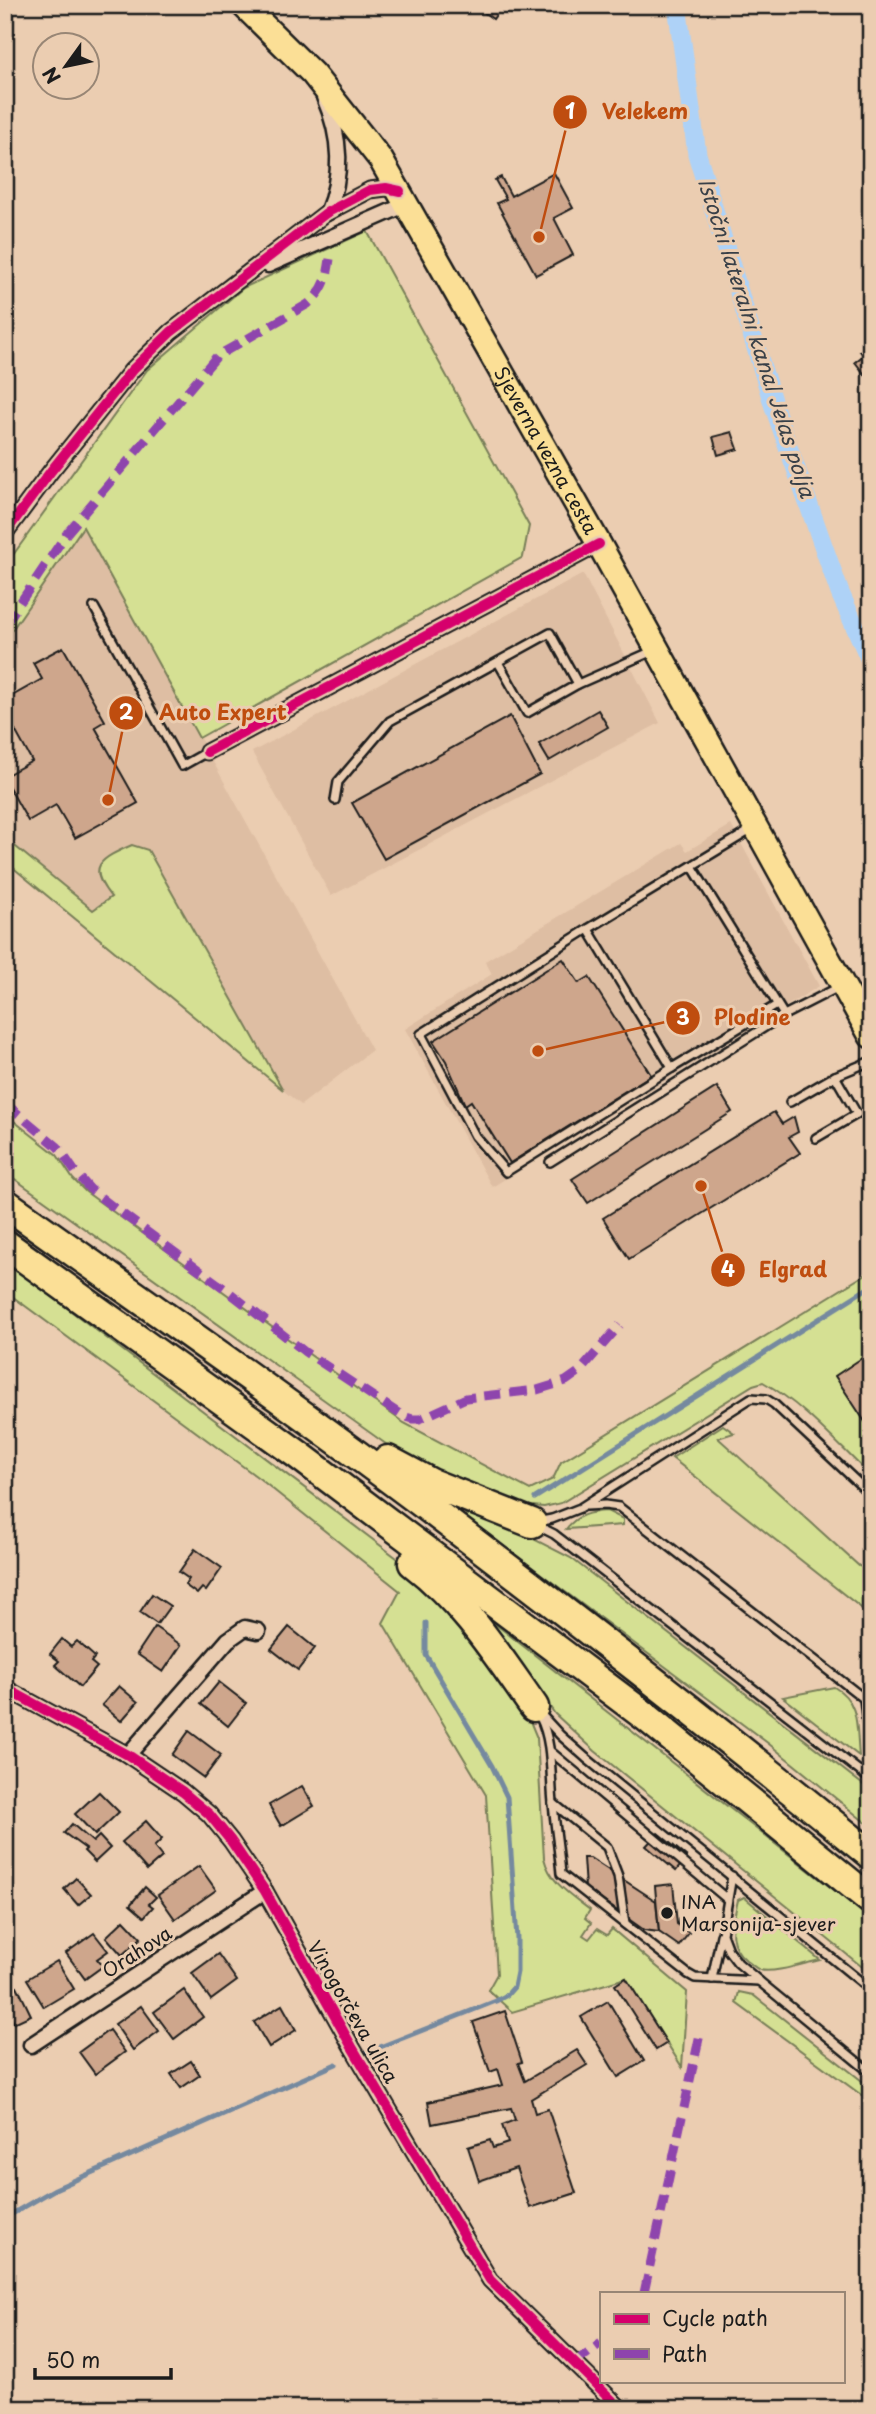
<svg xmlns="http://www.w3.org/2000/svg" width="876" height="2414" font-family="'Playpen Sans',sans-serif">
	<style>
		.built { fill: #debea3 }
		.green { fill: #d5e093; stroke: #787e58; stroke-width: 2 }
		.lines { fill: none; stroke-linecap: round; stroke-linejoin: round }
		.stream { stroke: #74899f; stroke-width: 5 }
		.canal { stroke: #aed2f7; stroke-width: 19 }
		.building { fill: #cea68c; stroke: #1c1c1c; stroke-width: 2 }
		.service-casing { stroke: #1c1c1c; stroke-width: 12 }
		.minor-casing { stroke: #1c1c1c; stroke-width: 19 }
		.primary-casing { stroke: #1c1c1c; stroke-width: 28 }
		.motorway-casing { stroke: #1c1c1c; stroke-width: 33 }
		.service { stroke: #ebcdb1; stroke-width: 7 }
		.minor { stroke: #ebcdb1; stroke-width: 14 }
		.primary { stroke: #fbdf96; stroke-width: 23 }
		.motorway { stroke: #fbdf96; stroke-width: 28 }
		.quiet { stroke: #8e44ad; stroke-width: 9; stroke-dasharray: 18 9; stroke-linecap: butt }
		.cycleway-casing { stroke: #ebcdb1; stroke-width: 15 }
		.cycleway { stroke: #d6006c; stroke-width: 10 }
		.poi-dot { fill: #1c1c1c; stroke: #ebcdb1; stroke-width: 2.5 }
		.labels { text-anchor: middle; stroke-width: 6; stroke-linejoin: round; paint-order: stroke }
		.street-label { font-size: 19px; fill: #1c1c1c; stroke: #ebcdb1 }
		.poi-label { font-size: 19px; fill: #1c1c1c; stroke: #ebcdb1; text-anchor: start }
		.water-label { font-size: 21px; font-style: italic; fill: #394048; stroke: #ebcdb1 }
		.leader { fill: none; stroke: #bf4d0f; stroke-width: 2.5 }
		.callout-dot { fill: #bf4d0f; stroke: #ebcdb1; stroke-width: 2.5 }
		.mark-label { font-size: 21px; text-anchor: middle; font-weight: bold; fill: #fff }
		.callout-label { font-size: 21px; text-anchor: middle; font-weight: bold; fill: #bf4d0f; stroke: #ebcdb1; stroke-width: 6; stroke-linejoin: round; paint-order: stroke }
	</style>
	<rect width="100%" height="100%" fill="#ebcdb1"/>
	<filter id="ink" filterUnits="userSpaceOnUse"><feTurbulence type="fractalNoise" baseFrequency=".0143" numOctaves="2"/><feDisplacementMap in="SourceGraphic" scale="14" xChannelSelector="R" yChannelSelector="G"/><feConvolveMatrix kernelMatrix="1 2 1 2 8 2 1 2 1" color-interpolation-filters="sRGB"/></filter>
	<g filter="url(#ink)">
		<g class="built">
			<polygon points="83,526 372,1050 301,1105 5,861 5,640"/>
			<polygon points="583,574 660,723 331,896 252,752"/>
			<polygon points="731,825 819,986 492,1187 405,1029 492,974 485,961 681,843 687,851"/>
		</g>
		<g class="green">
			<polygon points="367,231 529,526 523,557 199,738 83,527 5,640 5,566 147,370 243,288"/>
			<path d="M5,838L93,910L111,897C86,866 100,859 132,845L148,850L283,1090L5,861Z"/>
			<path d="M5,1114L57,1155L73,1179L86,1192L404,1423L530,1490L553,1479L561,1462L871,1271V1476C837,1444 804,1405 763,1382L753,1385L561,1503L544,1507L519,1505L488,1494L397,1452L5,1172Z"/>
			<path d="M5,1261L422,1577L512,1690L530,1721L537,1738L544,1858C550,1883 571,1895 590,1910L585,1918L591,1923L583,1935L589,1939L597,1929L607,1935L612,1929L687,1992L682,2067L626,1978L512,2012L488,1990L497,1974L486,1795L383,1623L400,1591L260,1479L5,1291Z"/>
			<polygon points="723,1425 734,1433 718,1438 859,1566 871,1569 871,1637 865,1634 865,1611 672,1458"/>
			<polygon points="469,1506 571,1558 871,1791 871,1827 769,1744 465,1517"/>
			<path d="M607,1511L623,1519V1525L566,1529C577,1515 589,1512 607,1511Z"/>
			<polygon points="494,1623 871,1919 871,1974 595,1751 555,1714 494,1628"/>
			<path d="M834,1687C861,1702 856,1729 859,1756L783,1697Z"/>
			<path d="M744,1897L820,1960C806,1963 773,1974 760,1970C756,1969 750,1963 746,1960C725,1943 733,1923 738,1900Z"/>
			<polygon points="739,1992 753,1995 871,2088 871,2102 736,2003"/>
		</g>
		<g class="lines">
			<g class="stream">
				<polyline points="535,1498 871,1286"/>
				<polyline points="365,2053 496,2001 507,1995 514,1987 517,1972 517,1939 507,1797 492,1766 426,1655 426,1623"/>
				<polyline points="5,2218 55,2189 336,2064"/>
			</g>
			<polyline class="canal" points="677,5 697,154 774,407 840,593 871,662"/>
		</g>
		<g class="building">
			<polygon points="474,5 503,5 493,19"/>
			<polygon points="554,173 573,208 554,218 573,255 536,275 497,203 506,199 495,180 501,177 511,196"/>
			<polygon points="871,343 871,381 870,381 855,362 864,355 860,351"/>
			<polygon points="732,432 738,449 718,455 713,437"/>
			<polygon points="63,647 105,721 95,727 138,803 75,838 56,805 28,821 5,780 5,776 32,761 5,712 5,700 42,679 33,663"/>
			<polygon points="598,710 608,727 549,761 539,744"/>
			<polygon points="510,716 540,774 384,859 352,803"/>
			<polygon points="563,959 579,983 589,977 651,1075 510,1163 471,1101 465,1105 446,1061 433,1041"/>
			<polygon points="717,1087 732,1112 588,1203 572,1179"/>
			<polygon points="774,1112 782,1124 794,1117 798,1132 789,1137 800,1153 629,1259 603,1218"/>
			<polygon points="868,1354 871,1358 871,1431 835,1376"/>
			<polygon points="195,1549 222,1568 206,1591 202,1588 197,1594 185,1585 189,1579 179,1572"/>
			<polygon points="152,1594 170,1606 157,1624 140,1612"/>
			<polygon points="155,1627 181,1645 163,1672 137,1654"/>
			<polygon points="289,1627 315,1648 298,1670 271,1649"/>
			<polygon points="62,1639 71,1647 77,1641 95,1657 91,1662 97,1667 80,1687 55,1665 59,1661 50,1654"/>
			<polygon points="219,1682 246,1703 228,1726 201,1704"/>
			<polygon points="119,1686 138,1702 121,1721 102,1705"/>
			<polygon points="189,1731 221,1755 204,1778 172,1755"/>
			<polygon points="302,1786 314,1806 281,1826 269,1805"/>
			<polygon points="99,1792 119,1812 95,1835 75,1814"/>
			<polygon points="146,1821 162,1839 154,1847 162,1857 147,1870 122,1842"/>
			<polygon points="72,1824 93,1842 99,1836 110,1848 95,1862 84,1851 86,1849 64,1833"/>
			<polygon points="658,1833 687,1857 676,1871 646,1846"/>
			<polygon points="583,1858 590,1858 656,1901 659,1932 644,1930 585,1888"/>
			<polygon points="199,1866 216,1890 175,1919 158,1895"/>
			<polygon points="76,1878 91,1894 78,1905 64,1889"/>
			<polygon points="673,1884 677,1924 689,1933 679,1946 659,1932 655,1886"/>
			<polygon points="145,1887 156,1897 149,1904 153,1907 144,1917 130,1905"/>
			<polygon points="124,1920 141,1938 122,1955 106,1937"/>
			<polygon points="94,1933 108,1951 97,1959 103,1966 85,1979 66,1953"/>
			<polygon points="218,1954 237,1981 211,2000 192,1973"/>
			<polygon points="57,1961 74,1989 44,2007 27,1979"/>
			<polygon points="626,1978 667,2043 656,2050 615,1985"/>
			<polygon points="17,1986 31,2015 14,2023 5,2005 5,1991"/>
			<polygon points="184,1990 203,2017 174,2039 154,2012"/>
			<polygon points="608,2001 644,2061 618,2077 581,2017"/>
			<polygon points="282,2005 296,2030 269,2047 254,2022"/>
			<polygon points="141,2006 159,2031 133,2050 115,2024"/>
			<polygon points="505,2011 522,2062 518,2063 525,2081 577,2050 587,2065 531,2099 535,2113 548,2109 576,2193 530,2208 516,2168 479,2181 468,2147 490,2140 493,2148 508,2143 502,2125 515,2120 511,2108 432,2124 428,2102 503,2085 498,2069 490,2072 473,2022"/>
			<polygon points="109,2030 125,2052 95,2074 79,2052"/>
			<polygon points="191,2061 200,2075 181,2088 171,2074"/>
		</g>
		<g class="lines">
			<g class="service-casing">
				<g id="service">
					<polyline points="94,607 182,766 207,752"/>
					<polyline points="498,662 527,713 578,684 655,650"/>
					<polyline points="335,800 338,782 390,721 550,633 578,684"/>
					<polyline points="754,828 588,929 672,1068 777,1005"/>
					<polyline points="692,866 784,1015 841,986"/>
					<polyline points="588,929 421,1034 475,1136 506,1172 672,1068"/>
					<polyline points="790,1102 835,1076 871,1061"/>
					<polyline points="816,1138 857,1114 835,1076"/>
					<polyline points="550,1162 784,1015"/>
					<polyline points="586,1506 605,1505 619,1507 871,1704"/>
					<polyline points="536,1522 552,1519 580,1508 751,1398 766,1399 774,1404 871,1495"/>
					<polyline points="536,1525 554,1534 576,1551 871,1780"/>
					<polyline points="871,1679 864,1699 871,1758"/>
					<polyline points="537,1710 560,1735 586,1758 871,1990"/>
					<path d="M540,1717C553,1743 550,1774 553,1803C555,1827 559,1850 561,1874L688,1974L695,1978L759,1981"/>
					<polyline points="550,1751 727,1899"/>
					<polyline points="553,1803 607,1847 618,1876 625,1924"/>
					<polyline points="732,1876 722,1934 728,1950 738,1963 759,1981 871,2073"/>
					<polyline points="712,1979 721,1935"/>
				</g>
			</g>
			<g class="minor-casing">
				<g id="minor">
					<path d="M324,97C341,136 344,174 327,213"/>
					<polyline points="268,265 407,204"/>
					<polyline points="5,533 51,471 132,370 171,332 326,213 370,190 386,188 400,191"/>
					<polyline points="207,752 599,544"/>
					<polyline points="5,1688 128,1755 183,1792 209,1814 231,1841 265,1891 352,2047 490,2280 621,2409"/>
					<polyline points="128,1755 228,1640 245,1628 258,1631"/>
					<polyline points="31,2045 265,1891"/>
				</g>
			</g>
			<g class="primary-casing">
				<g id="primary">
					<path id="s1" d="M243,5L313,74L381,160L599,544L871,1036"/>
				</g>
			</g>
			<g class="motorway-casing">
				<g id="motorway">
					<path d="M5,1203C155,1310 305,1414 451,1525C593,1633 733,1742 871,1855"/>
					<polyline points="5,1244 297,1454 645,1716 871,1900"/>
					<polyline points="388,1460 431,1483 532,1523"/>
					<path d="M413,1563C464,1602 498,1656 534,1707"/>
				</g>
			</g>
			<use href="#service" class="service"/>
			<use href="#minor" class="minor"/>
			<use href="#primary" class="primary"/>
			<use href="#motorway" class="motorway"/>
			<g class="quiet">
				<path d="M5,625L67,533L217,356L308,304C324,290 327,280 330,259"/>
				<polyline points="5,1103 58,1147 76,1173 90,1189 112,1206 229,1292 305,1352 403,1416 413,1419 420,1419 466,1398 537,1390 566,1381 580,1371 620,1325"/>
				<polyline points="644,2293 700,2034"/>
				<polyline points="574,2364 601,2343"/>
			</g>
			<g class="cycleway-casing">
				<g id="cycleway">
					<polyline points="5,533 51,471 132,370 171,332 326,213 370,190 386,188 400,191"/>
					<polyline points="207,752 599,544"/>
					<polyline points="5,1688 128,1755 183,1792 209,1814 231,1841 265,1891 352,2047 490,2280 621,2409"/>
				</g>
			</g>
			<use href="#cycleway" class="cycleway"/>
		</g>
	</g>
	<circle class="poi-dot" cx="667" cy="1913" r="7"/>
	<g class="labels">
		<g class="street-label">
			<text dy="7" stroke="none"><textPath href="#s1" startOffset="542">Sjeverna vezna cesta</textPath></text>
			<text transform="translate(137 1952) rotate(-33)" y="7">Orahova</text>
			<text transform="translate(353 2012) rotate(60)" y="7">Vinogorčeva ulica</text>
		</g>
		<g class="poi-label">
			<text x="681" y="1909">INA<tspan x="681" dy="22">Marsonija-sjever</tspan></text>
		</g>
		<g class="water-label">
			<text transform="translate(756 338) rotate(72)" y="7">Istočni lateralni kanal Jelas polja</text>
		</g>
	</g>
	<path class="leader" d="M539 237L570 112M108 800L126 713M538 1051L683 1018M701 1186L728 1270"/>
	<g class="callout-dot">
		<circle cx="539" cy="237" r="7"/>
		<circle cx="108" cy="800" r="7"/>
		<circle cx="538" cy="1051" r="7"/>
		<circle cx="701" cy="1186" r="7"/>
		<circle cx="570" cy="112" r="18"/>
		<circle cx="126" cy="713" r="18"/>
		<circle cx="683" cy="1018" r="18"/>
		<circle cx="728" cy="1270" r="18"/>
	</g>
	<g class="mark-label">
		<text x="570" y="119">1</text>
		<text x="126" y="720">2</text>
		<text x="683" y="1025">3</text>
		<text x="728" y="1277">4</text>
	</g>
	<g class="callout-label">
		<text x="645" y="119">Velekem</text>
		<text x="223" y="720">Auto Expert</text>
		<text x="752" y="1025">Plodine</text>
		<text x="793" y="1277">Elgrad</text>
	</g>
	<rect width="876" height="2414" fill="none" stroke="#ebcdb1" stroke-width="28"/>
	<rect x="14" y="14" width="848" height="2386" fill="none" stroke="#1c1c1c" stroke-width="2.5" filter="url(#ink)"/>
	<rect x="600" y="2292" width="245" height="91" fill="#ebcdb1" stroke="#988675" stroke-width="2"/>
	<rect x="614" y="2314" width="35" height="10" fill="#d6006c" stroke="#988675" stroke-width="2"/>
	<text x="662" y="2326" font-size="21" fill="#1c1c1c">Cycle path</text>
	<rect x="614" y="2349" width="35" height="10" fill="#8e44ad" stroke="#988675" stroke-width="2"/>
	<text x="662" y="2362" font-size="21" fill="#1c1c1c">Path</text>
	<g transform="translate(66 66) rotate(237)"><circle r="33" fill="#ebcdb1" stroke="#988675" stroke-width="2"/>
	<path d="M0-5L12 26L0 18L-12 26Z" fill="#1c1c1c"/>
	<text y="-10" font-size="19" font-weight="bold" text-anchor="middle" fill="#1c1c1c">N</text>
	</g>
	<path d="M35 2368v10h136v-10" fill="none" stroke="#1c1c1c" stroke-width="3.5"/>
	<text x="46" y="2368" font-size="21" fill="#1c1c1c" stroke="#ebcdb1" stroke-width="5" paint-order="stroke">50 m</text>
</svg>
